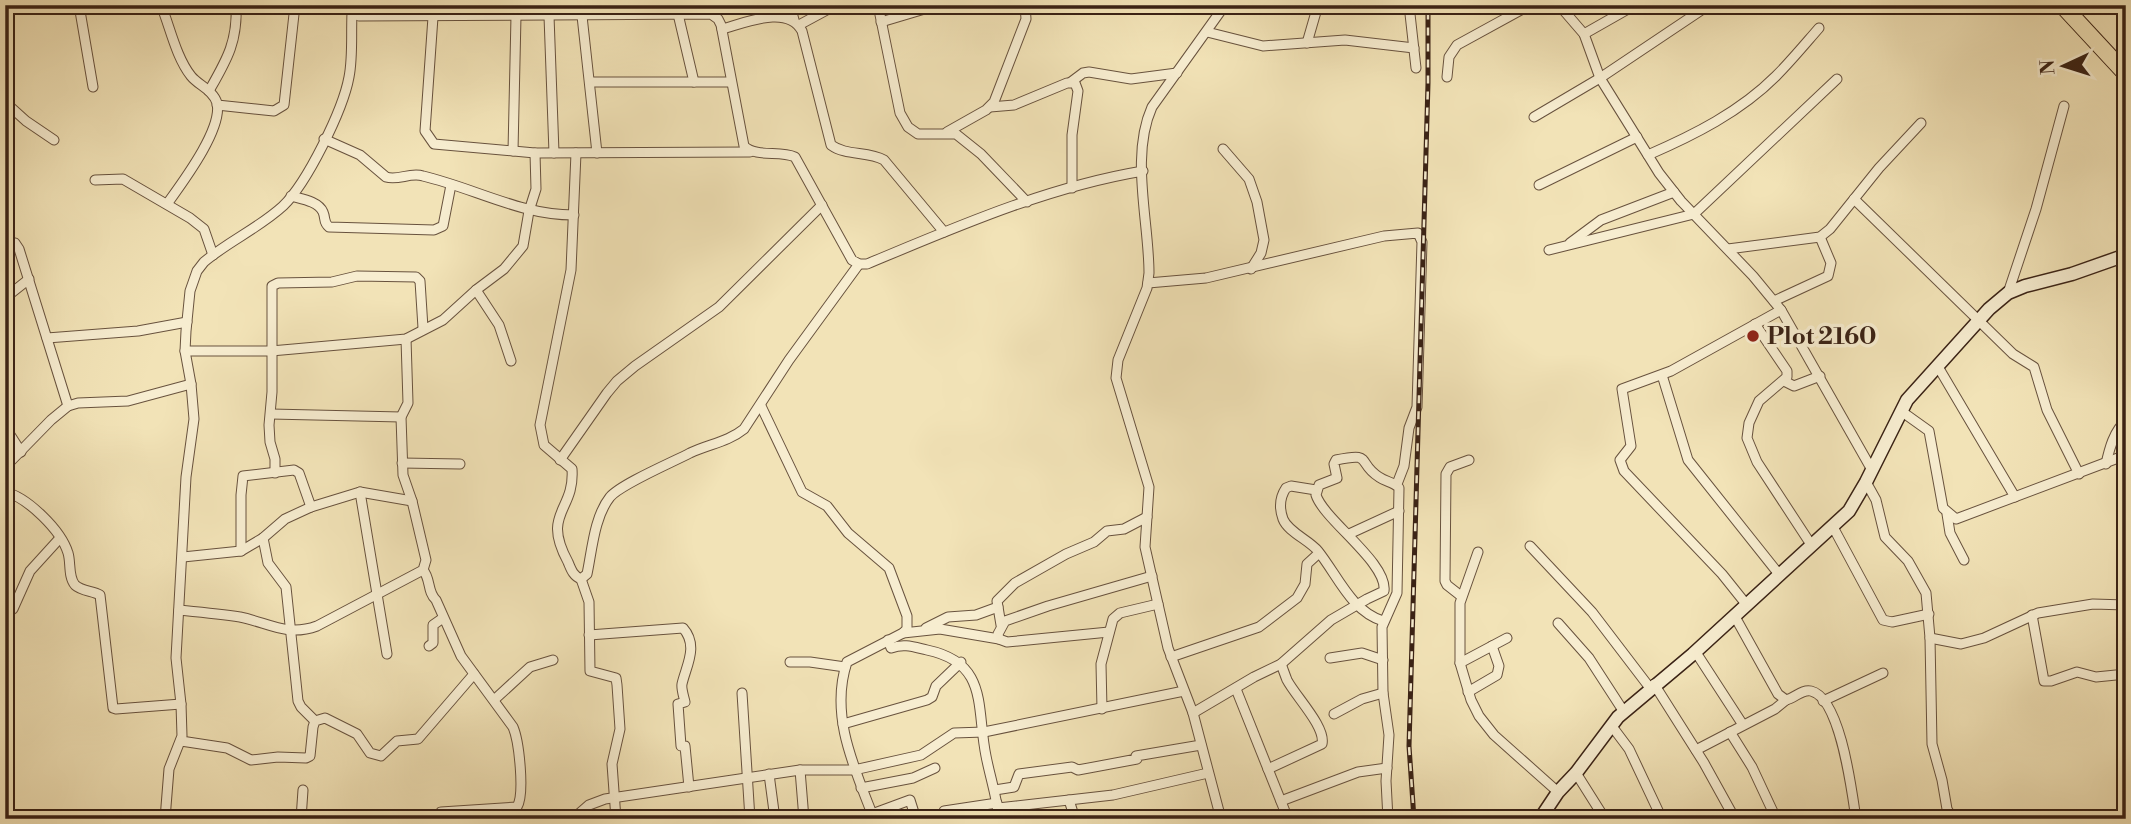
<svg xmlns="http://www.w3.org/2000/svg" width="2131" height="824" font-family="'Libre Bodoni',serif">
	<style>
		.lines { fill: none; stroke-linecap: round; stroke-linejoin: round }
		.street-casing { stroke: #68523e; stroke-width: 11 }
		.secondary-casing { stroke: #3a2215; stroke-width: 15 }
		.highway-casing { stroke: #3a2215; stroke-width: 18 }
		.street { stroke: #f7edd0; stroke-width: 9 }
		.secondary { stroke: #f7edd0; stroke-width: 12 }
		.highway { stroke: #f2e3b7; stroke-width: 16 }
		.rail-casing { stroke: #3a2215; stroke-width: 5 }
		.rail { stroke: #f7edd0; stroke-width: 2.5; stroke-dasharray: 8; stroke-linecap: butt }
		.poi-dot { fill: #8f2418; stroke: #f7edd0; stroke-width: 2.5 }
		.labels { text-anchor: middle; stroke-width: 7; stroke-linejoin: round; paint-order: stroke }
		.poi-label { font-size: 24px; font-weight: bold; fill: #3a2215; stroke: #f7edd0; text-anchor: start }
	</style>
	<rect width="100%" height="100%" fill="#f2e3b7"/>
	<filter id="stains"><feTurbulence type="fractalNoise" baseFrequency=".00286" numOctaves="4"/><feColorMatrix values="0 0 0 0 .2 0 0 0 0 .09 0 0 0 0 .02 0 0 0 .5 -.17"/></filter>
	<radialGradient id="worn" r=".72"><stop offset=".6" stop-color="#630" stop-opacity="0"/><stop offset="1" stop-color="#630" stop-opacity=".3"/></radialGradient>
	<g class="lines">
		<g class="street-casing">
			<g id="street">
				<polyline points="79,5 93,87"/>
				<path d="M161,5C170,27 176,57 191,76C198,85 213,90 217,103C223,129 182,183 167,204"/>
				<path d="M349,5L352,13L359,16L711,14L718,19L721,25L744,146C757,158 779,150 795,157L852,260L859,264H867C956,227 1047,187 1143,171"/>
				<polyline points="790,5 794,20"/>
				<polyline points="878,5 900,113 908,127 918,134 956,134 981,154 1027,202"/>
				<polyline points="1409,5 1416,68"/>
				<polyline points="1559,5 1584,34 1600,78 1659,173 1681,201 1753,276 1781,310 1872,470"/>
				<polyline points="5,9 10,5"/>
				<polyline points="678,14 694,82"/>
				<polyline points="549,16 554,153"/>
				<polyline points="582,16 597,153"/>
				<polyline points="433,17 425,131 434,144 535,153 750,152"/>
				<polyline points="881,22 938,5"/>
				<polyline points="799,25 836,5"/>
				<path d="M722,29C745,23 788,4 802,31L831,145C846,156 868,151 884,160L944,232"/>
				<polyline points="1207,32 1263,46 1345,40 1414,48"/>
				<polyline points="1584,34 1635,5"/>
				<polyline points="1307,43 1318,5"/>
				<polyline points="1447,77 1449,57 1457,45 1530,5"/>
				<polyline points="590,82 731,82"/>
				<polyline points="1071,82 1083,73 1089,72 1131,79 1177,73"/>
				<path d="M209,91C226,61 238,42 236,5"/>
				<polyline points="5,102 26,121 54,140"/>
				<polyline points="217,105 274,111 284,105 295,5"/>
				<polyline points="990,107 1014,105 1067,83 1075,83 1078,91 1072,135 1072,188"/>
				<polyline points="1534,117 1600,78 1709,5"/>
				<polyline points="947,132 986,110 994,102 1026,19 1025,5"/>
				<path d="M324,139L360,155L386,177C398,181 410,172 423,176C474,188 520,215 574,215"/>
				<polyline points="1223,149 1249,179 1257,202 1264,240 1261,253 1251,269"/>
				<polyline points="513,151 516,16"/>
				<path d="M576,153L571,270L540,425L544,445L572,469C575,512 541,512 568,562C571,569 573,576 581,579L587,574C592,551 594,517 610,497C621,484 673,462 690,453C709,444 728,442 744,429L789,360L859,264"/>
				<path d="M1648,155C1694,135 1740,112 1776,76C1791,61 1805,44 1819,28"/>
				<polyline points="95,180 123,179 190,218 204,229 213,255"/>
				<polyline points="1539,185 1637,137"/>
				<path d="M291,196C301,199 318,201 323,212C326,219 323,222 329,227L434,230L443,226L451,185"/>
				<polyline points="1854,199 2013,354 2034,367 2047,410 2079,474"/>
				<polyline points="5,242 15,243 19,249 68,406"/>
				<polyline points="1570,243 1601,220 1674,192"/>
				<polyline points="1728,249 1820,237 1830,229 1879,168 1921,123"/>
				<polyline points="1549,250 1694,214 1837,79"/>
				<polyline points="1148,283 1206,278 1384,236 1418,233 1422,242 1417,407 1409,428 1404,466 1397,484"/>
				<polyline points="476,290 499,325 511,361"/>
				<polyline points="2008,293 2036,209 2064,106"/>
				<polyline points="5,298 29,279"/>
				<polyline points="1774,301 1828,276 1831,263 1820,237"/>
				<polyline points="1755,324 1787,371 1787,377 1759,401 1749,423 1747,438 1757,462 1812,546"/>
				<polyline points="47,338 138,331 187,322"/>
				<polyline points="185,351 271,351 395,340 406,339 443,320 476,290 504,269 523,246 529,211 536,189 535,153"/>
				<polyline points="1937,365 2015,497"/>
				<polyline points="1662,375 1688,460 1778,573"/>
				<polyline points="1784,381 1794,386 1820,376"/>
				<path d="M761,406L802,492L827,506L848,533L889,568L907,616V629L903,633L847,662C829,716 855,769 874,819"/>
				<polyline points="1901,411 1929,431 1943,508 1956,519 2126,455"/>
				<polyline points="271,414 401,417"/>
				<polyline points="5,427 21,452"/>
				<polyline points="560,460 607,393 617,381 635,366 719,307 822,205"/>
				<polyline points="402,463 460,464"/>
				<path d="M2106,464C2109,450 2114,430 2126,421"/>
				<polyline points="5,467 51,420 68,406 78,403 128,401 191,384"/>
				<polyline points="275,473 275,459 270,442 269,425 272,392 272,286 278,283 332,282 357,276 416,277 420,281 423,328"/>
				<polyline points="1866,482 1876,500 1885,537 1908,561 1926,593 1930,638 1932,744 1942,780 1947,809 1953,819"/>
				<path d="M1316,490L1291,486L1286,488C1280,497 1279,508 1283,519C1288,532 1309,540 1318,551C1338,576 1351,611 1383,621"/>
				<path d="M5,492C27,497 61,530 68,553C71,562 68,577 75,585C81,591 93,591 100,595L113,708L116,709L181,704"/>
				<polyline points="360,492 387,654"/>
				<polyline points="1947,514 1950,533 1964,560"/>
				<polyline points="1833,527 1883,620 1892,622 1929,614"/>
				<polyline points="1349,534 1399,511"/>
				<polyline points="263,538 268,563 286,587 298,701 301,707 315,721"/>
				<polyline points="1530,546 1592,612 1650,688"/>
				<polyline points="241,551 241,495 243,476 294,470 299,473 311,507"/>
				<polyline points="1478,552 1460,603 1460,663 1471,700 1479,716 1494,735 1558,792"/>
				<polyline points="183,557 241,551 263,538 285,519 311,507 360,492 412,501"/>
				<path d="M423,570C431,579 427,592 436,600L461,656L513,727C519,741 525,794 517,807L441,812L440,819"/>
				<polyline points="581,579 589,602 590,671 616,678 617,685 620,729 612,764 616,819"/>
				<polyline points="1461,596 1447,585 1445,581 1446,474 1450,467 1469,460"/>
				<polyline points="1746,604 1722,574 1624,471 1620,460 1631,446 1622,389 1671,371 1781,310"/>
				<polyline points="13,609 30,571 60,538"/>
				<path d="M179,610C199,612 220,614 240,617C269,623 287,637 317,626L423,570L426,560L412,501L403,475L401,417L408,403L406,339"/>
				<path d="M1734,615L1778,694L1786,700C1795,698 1802,689 1811,691C1841,698 1852,793 1856,819"/>
				<polyline points="2032,615 2044,681 2051,681 2077,672 2096,677 2126,674"/>
				<polyline points="1558,623 1589,658 1624,712"/>
				<polyline points="1001,625 997,601 1015,583 1066,554 1094,542 1107,531 1124,529 1147,517"/>
				<polyline points="926,628 948,617 976,615 998,607"/>
				<polyline points="1109,632 1007,642 999,639 998,634 1005,621 1048,606 1152,576"/>
				<polyline points="903,633 940,629 999,639"/>
				<path d="M589,635L683,628C699,646 686,666 682,684C681,689 684,697 685,702L678,704L681,746H685L689,787"/>
				<polyline points="1930,638 1961,644 1984,638 2038,613 2093,604 2126,605"/>
				<path d="M888,640L891,648C904,643 914,647 927,650C989,663 976,707 986,756C990,777 997,797 999,819"/>
				<polyline points="429,646 433,643 433,625 443,618"/>
				<polyline points="1695,651 1743,725"/>
				<polyline points="1171,657 1259,627 1297,598 1305,584 1307,564 1319,553"/>
				<polyline points="1330,658 1362,653 1383,660"/>
				<polyline points="790,662 810,662 845,667"/>
				<polyline points="1460,663 1507,638"/>
				<polyline points="1654,684 1704,763 1735,819"/>
				<polyline points="1236,689 1288,819"/>
				<polyline points="1468,692 1497,675 1499,666 1492,646"/>
				<polyline points="742,693 750,819"/>
				<polyline points="494,700 530,667 553,660"/>
				<polyline points="1823,701 1883,673"/>
				<polyline points="1102,709 1101,664 1113,619 1120,613 1158,604"/>
				<path d="M1193,713L1254,677L1281,664L1331,620L1367,599L1384,591C1388,563 1324,520 1316,495L1319,485L1337,478L1334,464L1336,460C1374,452 1356,462 1379,477C1386,482 1394,482 1399,488L1397,593L1382,627L1383,693L1389,735L1386,781L1388,819"/>
				<polyline points="1334,714 1362,699 1383,693"/>
				<polyline points="843,724 927,700 932,697 936,686 961,662"/>
				<polyline points="1611,725 1629,749 1662,819"/>
				<polyline points="1730,732 1752,767 1774,814"/>
				<polyline points="181,741 227,748 251,760 278,757 306,758 310,756 313,727 315,721 325,718 357,734 370,753 381,756 397,741 418,739 474,674"/>
				<polyline points="1696,750 1775,709 1786,700"/>
				<path d="M1268,769L1322,744C1326,727 1296,697 1287,680C1285,675 1283,669 1281,664"/>
				<polyline points="800,770 804,819"/>
				<polyline points="1576,773 1605,819"/>
				<polyline points="769,774 775,819"/>
				<polyline points="861,788 913,778 935,768"/>
				<polyline points="995,790 1014,787 1019,774 1072,767 1078,770 1137,759 1136,756 1201,745"/>
				<polyline points="1069,800 1075,819"/>
				<polyline points="1281,801 1358,772 1387,768"/>
				<polyline points="998,808 1113,795 1208,773"/>
				<polyline points="872,814 910,800 916,819"/>
				<path d="M165,819L169,769L182,736L181,704L176,658L186,477L194,419L191,384L185,351L186,331L190,291L197,271L204,262C229,241 259,228 283,206C307,183 343,110 349,77C353,57 351,34 352,13"/>
				<polyline points="301,819 303,790"/>
				<polyline points="341,819 376,816 378,819"/>
				<polyline points="573,819 589,805 605,799 800,770 854,770 921,755 954,733 984,732 1184,691"/>
				<polyline points="945,819 944,811 997,803"/>
				<path d="M1221,819L1193,713L1168,648L1145,547L1149,487L1116,378L1118,360L1147,288L1149,273C1149,221 1130,156 1152,107L1225,5"/>
				<polyline points="1840,819 1856,814"/>
				<polyline points="2022,819 2027,815"/>
			</g>
		</g>
		<g class="secondary-casing">
			<polyline id="secondary" points="1540,819 1558,792 1576,773 1618,717 1693,654 1849,511 1866,482 1907,400 1989,309 2008,293 2025,286 2072,274 2126,255"/>
		</g>
		<g class="highway-casing">
			<polyline id="highway" points="2062,5 2126,74"/>
		</g>
		<use href="#street" class="street"/>
		<use href="#secondary" class="secondary"/>
		<use href="#highway" class="highway"/>
		<g class="rail-casing">
			<polyline id="rail" points="1414,819 1409,746 1428,83 1428,5"/>
		</g>
		<use href="#rail" class="rail"/>
	</g>
	<circle class="poi-dot" cx="1753" cy="336" r="7"/>
	<g class="labels">
		<g class="poi-label">
			<text x="1767" y="344">Plot 2160</text>
		</g>
	</g>
	<rect width="2131" height="824" fill="none" stroke="#f2e3b7" stroke-width="28"/>
	<rect x="7" y="7" width="2117" height="810" fill="none" stroke="#3a2215" stroke-width="3.5"/>
	<rect x="14" y="14" width="2103" height="796" fill="none" stroke="#3a2215" stroke-width="2"/>
	<g transform="translate(2064 66) rotate(266)" stroke="#f7edd0" stroke-width="5" paint-order="stroke">
	<path d="M0-5L12 26L0 18L-12 26Z" fill="#3a2215"/>
	<text y="-10" font-size="19" font-weight="bold" text-anchor="middle" fill="#3a2215">N</text>
	</g>
	<rect width="100%" height="100%" filter="url(#stains)"/>
	<rect width="100%" height="100%" fill="url(#worn)"/>
</svg>
